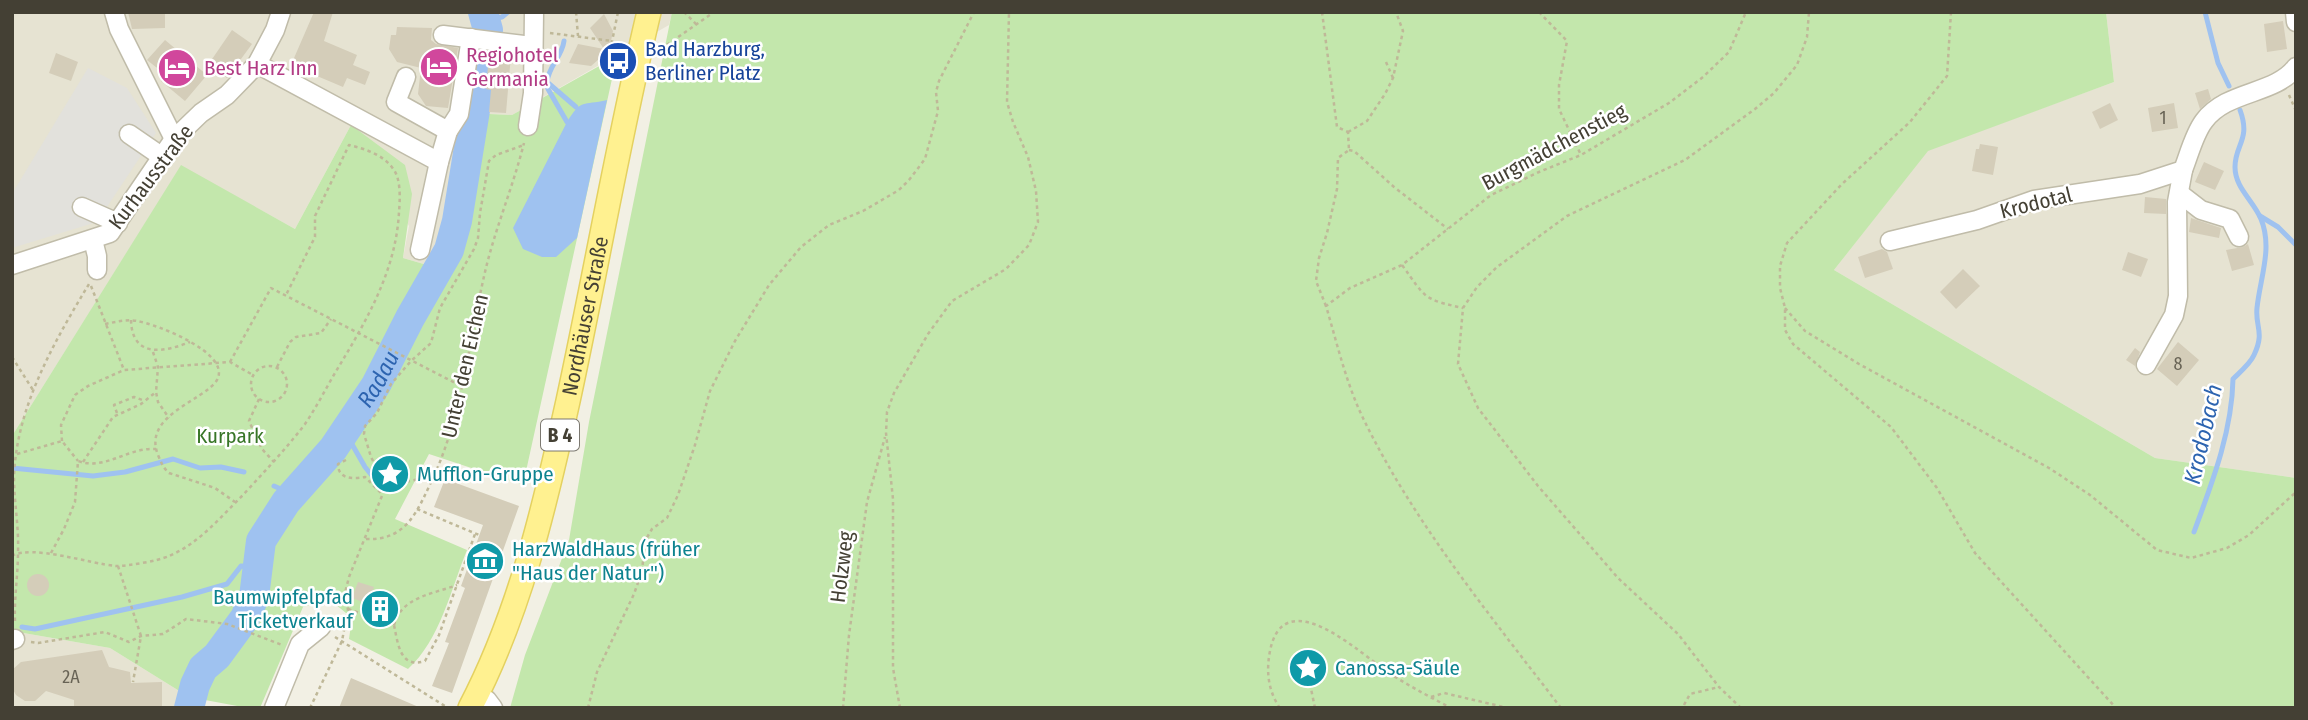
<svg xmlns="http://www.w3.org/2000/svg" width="2308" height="720" font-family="'Fira Sans Condensed',sans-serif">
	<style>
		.residential { fill: #e6e3d2 }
		.green { fill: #c3e7ac }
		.parking { fill: #e2e1dc }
		.water { fill: #9fc2f0 }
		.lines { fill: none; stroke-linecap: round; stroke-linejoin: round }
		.stream { stroke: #9fc2f0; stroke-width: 5 }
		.river { stroke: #9fc2f0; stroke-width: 30 }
		.building { fill: #d4cdb9 }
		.minor-casing { stroke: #c0bca9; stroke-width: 21 }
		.major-casing { stroke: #e4d160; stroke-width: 26 }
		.path { stroke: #bfb898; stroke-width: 2.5; stroke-dasharray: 3.5 3.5; stroke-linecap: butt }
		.minor { stroke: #fff; stroke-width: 18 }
		.major { stroke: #fff190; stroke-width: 23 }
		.labels { text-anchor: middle; stroke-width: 5; stroke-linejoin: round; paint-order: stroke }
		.number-label { font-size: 18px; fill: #686355 }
		.shield { fill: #fff; stroke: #7c7971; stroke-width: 2 }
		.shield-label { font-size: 19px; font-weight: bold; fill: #444034 }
		.transit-label { font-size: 21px; fill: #164399; stroke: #fff; text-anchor: start }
		.hotel-label { font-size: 21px; fill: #b23c85; stroke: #fff; text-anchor: start }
		.street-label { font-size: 21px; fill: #444034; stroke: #fff }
		.park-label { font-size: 21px; fill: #387627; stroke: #fff }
		.culture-label { font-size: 21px; fill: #0d838f; stroke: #fff; text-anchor: start }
		.water-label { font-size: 23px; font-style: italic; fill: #2d64b0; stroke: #fff }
	</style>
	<rect width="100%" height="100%" fill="#f2f0e4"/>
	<g class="residential">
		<polygon points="12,12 672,12 669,25 512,115 468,113 443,243 427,265 403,258 409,226 351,125 295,229 181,166 12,436"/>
		<polygon points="2106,12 2296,12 2296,478 2155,458 1834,270 1928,150 2114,82"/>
		<polygon points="12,631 110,648 189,697 187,708 12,708"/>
	</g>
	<g class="green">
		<polygon points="672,12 2106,12 2114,82 1928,151 1834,270 2155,458 2296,478 2296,708 510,708 525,655 569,540 589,422"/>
		<path d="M617,56L523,485L429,454L395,519L467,550C451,589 440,640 408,669L349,639L352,618L329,599L303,607L260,708H248L189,697L110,648L12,631V436L181,165L295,229L351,125L405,165L412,194L403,258L427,265L443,243L468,113L512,115Z"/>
	</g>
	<polygon class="parking" points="88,68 127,88 156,133 97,222 12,248 12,194"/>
	<path class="water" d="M607,100L577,238L556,257H542L523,249L513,228L567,122C582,98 582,106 607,100Z"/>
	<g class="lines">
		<g class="stream">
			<polyline points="2205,12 2218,63 2229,86"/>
			<polyline points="485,20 502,17 508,12"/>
			<path d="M564,41C562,57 549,65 547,82L576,107"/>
			<polyline points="547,82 548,89 567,122"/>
			<polyline points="2260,216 2278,227 2296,245"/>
			<polyline points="345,432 365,467 383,489"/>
			<polyline points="12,468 93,476 125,472 173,459 200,468 221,467 244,472"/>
			<polyline points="274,486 292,494"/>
			<path d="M2194,532C2212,483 2232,432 2233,379C2240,372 2250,364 2254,355C2265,332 2255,327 2257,308C2260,278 2273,248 2261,219C2253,200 2235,188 2235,167C2235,144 2251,140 2240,110"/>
			<polyline points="22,627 35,629 182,597 227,584 241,566 260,567"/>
		</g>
		<path class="river" id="s1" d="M189,708L195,685L203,668L217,656L245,618L254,597L261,541L286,502L333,449L376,385L410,318L449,250L457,221L488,30L483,12"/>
	</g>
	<g class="building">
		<polygon points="128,12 165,12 165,28 132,29"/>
		<polygon points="314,12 333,12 324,41 357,55 353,65 370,72 365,85 347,78 343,87 291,65"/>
		<polygon points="604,14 613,31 608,56 606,53 591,66 569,63 578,44 604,49 590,28"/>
		<polygon points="2283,21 2287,49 2267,52 2264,24"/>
		<polygon points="397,27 432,28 431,40 436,44 458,48 448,108 426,106 418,94 421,68 397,62 389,49 391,35 396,35"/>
		<polygon points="232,30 252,44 227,78 208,65"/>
		<polygon points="165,40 207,75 185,101 161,81 166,75 147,60"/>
		<polygon points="56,53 78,62 71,81 49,73"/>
		<polygon points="494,53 511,55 506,113 489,112 491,90 486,89 488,66 493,66"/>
		<polygon points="2208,89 2211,99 2200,109 2195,93"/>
		<polygon points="2110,103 2118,120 2100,129 2092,112"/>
		<polygon points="2174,103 2178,128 2152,132 2148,108"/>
		<polygon points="1980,144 1998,147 1993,175 1972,171 1976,149 1979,149"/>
		<polygon points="2204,162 2224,171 2215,190 2195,182"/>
		<polygon points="2145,197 2166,199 2166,214 2144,213"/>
		<polygon points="2191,218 2221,228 2219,238 2189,232"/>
		<polygon points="2248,244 2254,265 2232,271 2226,250 2243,247"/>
		<polygon points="1882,249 1887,252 1893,269 1865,278 1858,257"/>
		<polygon points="2128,252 2148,259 2141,277 2122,270"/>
		<polygon points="1963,269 1980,286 1956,309 1940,292"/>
		<polygon points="2178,342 2199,360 2177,386 2157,369"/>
		<polygon points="2135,348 2140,352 2135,366 2126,360"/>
		<polygon points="445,479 519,506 452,693 432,686 449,643 445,642 465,588 461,586 483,525 434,507"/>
		<circle cx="38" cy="585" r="11"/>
		<polygon points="358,582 374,587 368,604 352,598"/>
		<polygon points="373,595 389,604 385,617 372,613"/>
		<polygon points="102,650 109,667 130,672 131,683 162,682 162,708 74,708 74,700 46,691 35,701 25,701 16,695 12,688 12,670 21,662"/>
		<polygon points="351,678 421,708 339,708"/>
	</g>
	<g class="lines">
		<g class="minor-casing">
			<g id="minor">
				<polyline points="114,12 119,29 174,139"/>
				<polyline points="2295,12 2296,22"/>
				<polyline points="443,35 532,46"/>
				<polyline points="257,64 439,162"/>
				<polyline points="406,77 396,102 448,131 459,114 471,38"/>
				<polyline points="528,126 533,93 534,12"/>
				<polyline points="129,134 161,156"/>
				<polyline points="2179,193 2201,210 2230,219 2239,237"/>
				<polyline points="82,207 118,223"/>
				<polyline points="93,240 97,256 97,270"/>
				<path d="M1890,241L1977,220L2034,200L2140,184L2183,170C2189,155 2194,134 2204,121C2227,90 2275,95 2296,67"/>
				<polyline points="420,250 439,162 448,131"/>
				<polyline points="12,265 110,233 174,139 201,113 227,95 257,64 275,30 281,12"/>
				<polyline points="2146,365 2174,315 2178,296 2177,202 2183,170"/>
				<polyline points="12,640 15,639"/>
				<polyline points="477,695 487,700 493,708"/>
				<polyline points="274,708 300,644 321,627"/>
			</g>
		</g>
		<g class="major-casing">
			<g id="major">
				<path id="s2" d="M470,708C520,613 545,505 568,401C596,272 618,141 649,12"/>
			</g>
		</g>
		<g class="path">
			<polyline points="576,12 578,36"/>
			<polyline points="684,12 697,25"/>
			<polyline points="1322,12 1337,127 1348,132"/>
			<polyline points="1539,12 1567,41 1559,85 1559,109 1581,155"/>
			<polyline points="1951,12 1947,76 1910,122 1842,184 1787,243 1780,266 1780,288 1785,308 1785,330 1793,344 1891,427 1937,488 1975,553 2116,708"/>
			<polyline points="550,33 612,41"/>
			<polyline points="661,49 714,12"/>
			<polyline points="1386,62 1393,78"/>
			<polyline points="606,71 618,12"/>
			<polyline points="2289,95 2296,111"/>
			<polyline points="1348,132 1367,121 1385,94 1393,78 1403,31 1396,12"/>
			<polyline points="1349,150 1354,151 1394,187 1448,229"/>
			<path d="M1402,265C1426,298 1422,299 1463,308"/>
			<polyline points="91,286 124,370"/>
			<polyline points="1326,306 1316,281 1319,258 1327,233 1337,189 1338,158 1349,150 1348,132"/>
			<polyline points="1785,308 1805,331 1859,364 2049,468 2090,495 2157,550 2191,558 2227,548 2249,535 2296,492"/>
			<path d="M131,320C132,359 165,352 190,342"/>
			<path d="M105,324C116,322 126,319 137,321C156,324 232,353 217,380C204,401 142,415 158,455C161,462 163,468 169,473L215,488L235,502"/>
			<polyline points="153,352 158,367 156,392 158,402 169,418"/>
			<polyline points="12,357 33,390"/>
			<polyline points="230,362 271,288 463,387"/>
			<circle cx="269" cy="384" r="18"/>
			<polyline points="277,367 290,342 296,337 321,333 331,319"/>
			<polyline points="259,399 249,421 262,449 274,462"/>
			<polyline points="117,413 114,405 134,397 145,401"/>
			<polyline points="62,441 61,425 75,395 88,386 124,370 230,362 253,375"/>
			<polyline points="17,454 62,441 78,461"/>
			<path d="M346,460L338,464C338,480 354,479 365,477L382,494"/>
			<polyline points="83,462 113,417 141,404 156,392"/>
			<polyline points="375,474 381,481"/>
			<path d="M386,486L434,476C463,411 469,341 485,272C495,229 513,187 524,143"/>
			<polyline points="386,486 371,457 364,434 365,426 377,413 391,384 411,361 431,343 440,308 474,249 478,238 480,213 489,161 496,155 524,145"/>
			<polyline points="417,509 479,535"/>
			<path d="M366,539C408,541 418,509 434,476"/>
			<path d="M51,553L64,529L75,502L78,461C105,471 128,447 156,449"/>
			<path d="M12,556C31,544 91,564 116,566C128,566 158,561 169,556C198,544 220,518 242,496C264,472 286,449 305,424C316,408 325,390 335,373C365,323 396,272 399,212C400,200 401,180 394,170C384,155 366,149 349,145L315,216V237L286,295"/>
			<polyline points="118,566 141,636 133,682"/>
			<path d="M348,609L394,625C398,644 400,669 425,661L439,635L475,534"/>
			<path d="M15,621C14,598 18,575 18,552C19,527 14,502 14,477C16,408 54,342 89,284"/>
			<path d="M394,625C401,597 433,594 457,585"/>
			<polyline points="335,637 448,708"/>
			<polyline points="31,642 38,643 105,632 129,642 141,636 163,634 186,619 227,624 282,645"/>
			<circle cx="1307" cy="668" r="16"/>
			<polyline points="1310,684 1315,708"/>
			<polyline points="1431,697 1444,693 1508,708"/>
			<polyline points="1684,705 1690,694 1719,687"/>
			<polyline points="310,708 342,641 348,609 344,597 349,577 386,486"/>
			<polyline points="588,708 597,672 634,594 642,571 645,541 652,529 667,518 678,495 695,445 710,391 735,341 769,285 801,247 829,225 863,211 899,190 909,180 925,159 938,111 936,92 939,81 974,12"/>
			<polyline points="843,708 849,635 867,502 885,437"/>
			<polyline points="900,708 893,668 893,499 886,433 887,412 894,393 928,334 952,301 1006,269 1029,245 1038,222 1036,191 1028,157 1013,122 1007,102 1009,12"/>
			<path d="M1280,708C1268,691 1266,671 1270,651C1284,580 1362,655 1389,673C1409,686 1430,697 1451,708"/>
			<path d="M1561,708C1490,615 1414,523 1363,418C1346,383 1337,343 1326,306L1350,288L1402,265L1491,195L1539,172L1581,155L1669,103L1703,77L1729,52L1746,12"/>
			<polyline points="1741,708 1719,687 1678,634 1618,578 1538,486 1478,408 1458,364 1463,308 1477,287 1497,267 1567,216 1685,160 1755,109 1774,93 1797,65 1807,37 1809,12"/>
		</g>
		<use href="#minor" class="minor"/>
		<use href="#major" class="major"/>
	</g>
	<defs>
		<g id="bus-disc" transform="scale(2.0125)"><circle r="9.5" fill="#1a4fb4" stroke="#fff"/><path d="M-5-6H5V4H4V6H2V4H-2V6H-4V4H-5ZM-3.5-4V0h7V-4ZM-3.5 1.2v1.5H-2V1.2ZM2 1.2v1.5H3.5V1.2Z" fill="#fff"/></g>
		<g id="hotel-disc" transform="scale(2.0125)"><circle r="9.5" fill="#d1479c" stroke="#fff"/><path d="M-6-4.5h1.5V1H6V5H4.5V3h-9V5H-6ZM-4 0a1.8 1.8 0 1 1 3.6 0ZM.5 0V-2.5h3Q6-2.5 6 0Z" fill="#fff"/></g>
		<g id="sight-disc" transform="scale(2.0125)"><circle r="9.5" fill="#0f9aa8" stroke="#fff"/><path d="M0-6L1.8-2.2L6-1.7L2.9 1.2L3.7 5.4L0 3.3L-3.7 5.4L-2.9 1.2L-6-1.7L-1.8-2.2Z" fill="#fff"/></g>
		<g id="museum-disc" transform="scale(2.0125)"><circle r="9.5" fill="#0f9aa8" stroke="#fff"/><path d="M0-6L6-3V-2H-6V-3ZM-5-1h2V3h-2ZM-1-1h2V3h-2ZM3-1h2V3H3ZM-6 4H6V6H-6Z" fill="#fff"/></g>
		<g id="building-disc" transform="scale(2.0125)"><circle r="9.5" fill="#0f9aa8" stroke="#fff"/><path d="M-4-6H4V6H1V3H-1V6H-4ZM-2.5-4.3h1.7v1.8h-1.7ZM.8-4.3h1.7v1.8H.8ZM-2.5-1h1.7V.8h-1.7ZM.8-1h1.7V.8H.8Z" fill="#fff"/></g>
	</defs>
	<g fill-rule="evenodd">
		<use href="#bus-disc" x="618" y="61"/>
		<use href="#hotel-disc" x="439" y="67"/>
		<use href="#hotel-disc" x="177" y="68"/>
		<use href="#sight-disc" x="390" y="474"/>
		<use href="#museum-disc" x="485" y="561"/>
		<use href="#building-disc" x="380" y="609"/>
		<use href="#sight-disc" x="1308" y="668"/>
	</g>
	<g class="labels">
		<g class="number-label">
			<text x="2163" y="124">1</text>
			<text x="2178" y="370">8</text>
			<text x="71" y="683">2A</text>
		</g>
		<rect class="shield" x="541" y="419.5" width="38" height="31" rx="5"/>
		<g class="shield-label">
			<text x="560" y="442">B 4</text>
		</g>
		<g class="transit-label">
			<text x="645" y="56">Bad Harzburg,<tspan x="645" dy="24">Berliner Platz</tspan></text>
		</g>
		<g class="hotel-label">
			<text x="466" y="62">Regiohotel<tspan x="466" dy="24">Germania</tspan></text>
			<text x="204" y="75">Best Harz Inn</text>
		</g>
		<g class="street-label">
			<text transform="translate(1554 147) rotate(-28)" y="7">Burgmädchenstieg</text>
			<text transform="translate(151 177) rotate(-53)" y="7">Kurhausstraße</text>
			<text transform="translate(2036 203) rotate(-14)" y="7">Krodotal</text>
			<text dy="7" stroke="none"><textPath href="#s2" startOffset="410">Nordhäuser Straße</textPath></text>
			<text transform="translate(465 366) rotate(-77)" y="7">Unter den Eichen</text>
			<text transform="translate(842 567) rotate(-83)" y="7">Holzweg</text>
		</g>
		<g class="park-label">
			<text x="230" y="443">Kurpark</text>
		</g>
		<g class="culture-label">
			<text x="417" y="481">Mufflon-Gruppe</text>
			<text x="512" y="556">HarzWaldHaus (früher<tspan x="512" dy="24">"Haus der Natur")</tspan></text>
			<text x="353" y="604" text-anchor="end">Baumwipfelpfad<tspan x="353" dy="24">Ticketverkauf</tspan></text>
			<text x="1335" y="675">Canossa-Säule</text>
		</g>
		<g class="water-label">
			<text dy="8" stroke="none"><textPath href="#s1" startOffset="388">Radau</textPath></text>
			<text transform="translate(2203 434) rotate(-77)" y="8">Krodobach</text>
		</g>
	</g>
	<rect width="2308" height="720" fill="none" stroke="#444034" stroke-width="28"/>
</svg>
